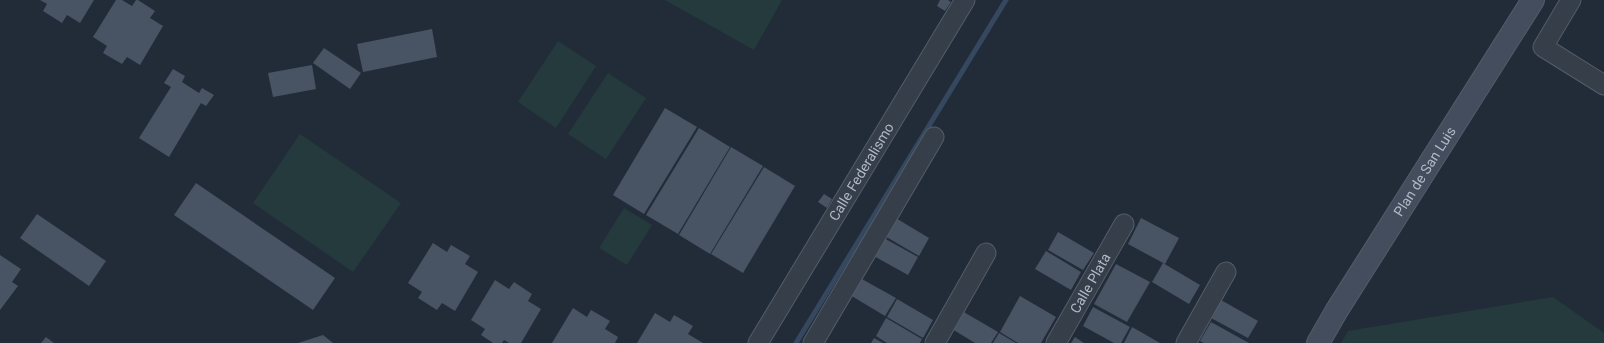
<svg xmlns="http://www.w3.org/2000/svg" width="1604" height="343" font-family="Roboto,sans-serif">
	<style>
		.green { fill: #253a3c }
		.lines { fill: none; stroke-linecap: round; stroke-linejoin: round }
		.stream { stroke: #364860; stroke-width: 5 }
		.building { fill: #485363 }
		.street-casing { stroke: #545c68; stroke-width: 21 }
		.secondary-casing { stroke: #545c68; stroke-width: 24 }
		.street { stroke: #363e4a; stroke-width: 19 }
		.secondary { stroke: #444d5d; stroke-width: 22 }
		.labels { text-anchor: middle; stroke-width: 3; stroke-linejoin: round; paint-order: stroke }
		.street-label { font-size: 14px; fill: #b1b9c6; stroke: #1b232e }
	</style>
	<rect width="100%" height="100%" fill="#222c39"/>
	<g class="green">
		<polygon points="665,0 782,0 754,50"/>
		<polygon points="558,41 596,66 556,128 518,102"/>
		<polygon points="608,73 646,98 606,159 568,134"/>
		<polygon points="300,134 401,203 353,272 253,203"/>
		<polygon points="624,208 652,225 627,265 599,248"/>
		<polygon points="1553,297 1604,333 1604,343 1341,343 1348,331"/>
	</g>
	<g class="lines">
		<polyline class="stream" points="796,343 1006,0"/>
	</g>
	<g class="building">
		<polygon points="40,0 94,0 80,23 67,15 62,23 43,11 47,4"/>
		<polygon points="116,0 122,0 132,6 136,0 138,0 155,11 150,18 163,26 140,65 127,57 122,64 103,53 107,46 93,37"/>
		<polygon points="940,0 948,0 951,2 945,11 937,6"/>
		<polygon points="432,29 437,57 363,72 357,44"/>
		<polygon points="324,48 361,73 350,89 313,63"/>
		<polygon points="312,65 316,89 273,97 268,73"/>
		<polygon points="173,69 185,76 182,82 199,93 202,88 214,95 206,106 201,103 169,157 139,138 171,87 164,83"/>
		<polygon points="665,108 697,127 644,214 613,195"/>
		<polygon points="699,128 730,147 678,234 646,215"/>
		<polygon points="731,147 763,166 710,254 679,235"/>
		<polygon points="764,167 795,186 743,273 711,254"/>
		<polygon points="196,183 335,278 313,310 174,215"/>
		<polygon points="824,194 832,199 827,208 818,202"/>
		<polygon points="37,214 106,261 89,286 20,238"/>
		<polygon points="894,217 929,238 919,256 883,235"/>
		<polygon points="1141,218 1179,238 1165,264 1128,244"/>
		<polygon points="1058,232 1094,253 1083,270 1048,250"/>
		<polygon points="882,237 918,257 908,275 872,255"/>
		<polygon points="433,243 447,252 451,245 470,256 465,264 478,272 455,311 442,303 437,310 418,298 422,292 408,283"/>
		<polygon points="1046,251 1081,272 1071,290 1035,269"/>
		<polygon points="0,255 21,269 12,282 18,286 0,310"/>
		<polygon points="1163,263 1200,285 1189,304 1152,282"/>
		<polygon points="1116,264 1150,282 1127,322 1094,304"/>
		<polygon points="860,278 896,298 885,316 850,295"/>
		<polygon points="495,280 509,289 514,282 532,294 528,301 541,309 521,343 509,343 504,340 502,343 493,343 481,335 485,329 471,320"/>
		<polygon points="1020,296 1056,317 1041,343 1018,343 1000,332"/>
		<polygon points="897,299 933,320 923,338 887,317"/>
		<polygon points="1221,300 1258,321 1248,338 1211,318"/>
		<polygon points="1093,307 1130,327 1121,343 1114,343 1083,326"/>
		<polygon points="573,308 587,317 591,310 610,321 605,329 618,337 615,343 552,343"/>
		<polygon points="962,311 998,332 991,343 975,343 952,329"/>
		<polygon points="655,313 670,322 674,315 693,326 688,334 703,343 637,343"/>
		<polygon points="886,318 922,339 920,343 887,343 876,336"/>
		<polygon points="1211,322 1249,343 1204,343 1200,341"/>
		<polygon points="1132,327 1160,343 1124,343"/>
		<polygon points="999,333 1016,343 993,343"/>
		<polygon points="323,335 333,343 298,343"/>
		<polygon points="46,337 54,343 41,343"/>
		<polygon points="1075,337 1084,343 1071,343"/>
		<polygon points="874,338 883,343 871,343"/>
	</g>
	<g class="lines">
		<g class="street-casing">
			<g id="street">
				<polyline points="1571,0 1543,47 1604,85"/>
				<path id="s1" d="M758,343L965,0"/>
				<polyline points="813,343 934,137"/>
				<polyline points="935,343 986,253"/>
				<path id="s2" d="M1056,343L1124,224"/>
				<polyline points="1186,343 1226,272"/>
			</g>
		</g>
		<g class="secondary-casing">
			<g id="secondary">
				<path id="s3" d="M1318,343L1337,310L1533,0"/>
			</g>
		</g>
		<use href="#street" class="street"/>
		<use href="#secondary" class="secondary"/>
	</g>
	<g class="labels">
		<g class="street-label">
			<text dy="5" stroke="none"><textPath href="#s3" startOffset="202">Plan de San Luis</textPath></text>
			<text dy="5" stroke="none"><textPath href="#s1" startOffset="200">Calle Federalismo</textPath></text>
			<text dy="5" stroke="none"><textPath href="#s2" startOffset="69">Calle Plata</textPath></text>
		</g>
	</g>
</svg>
